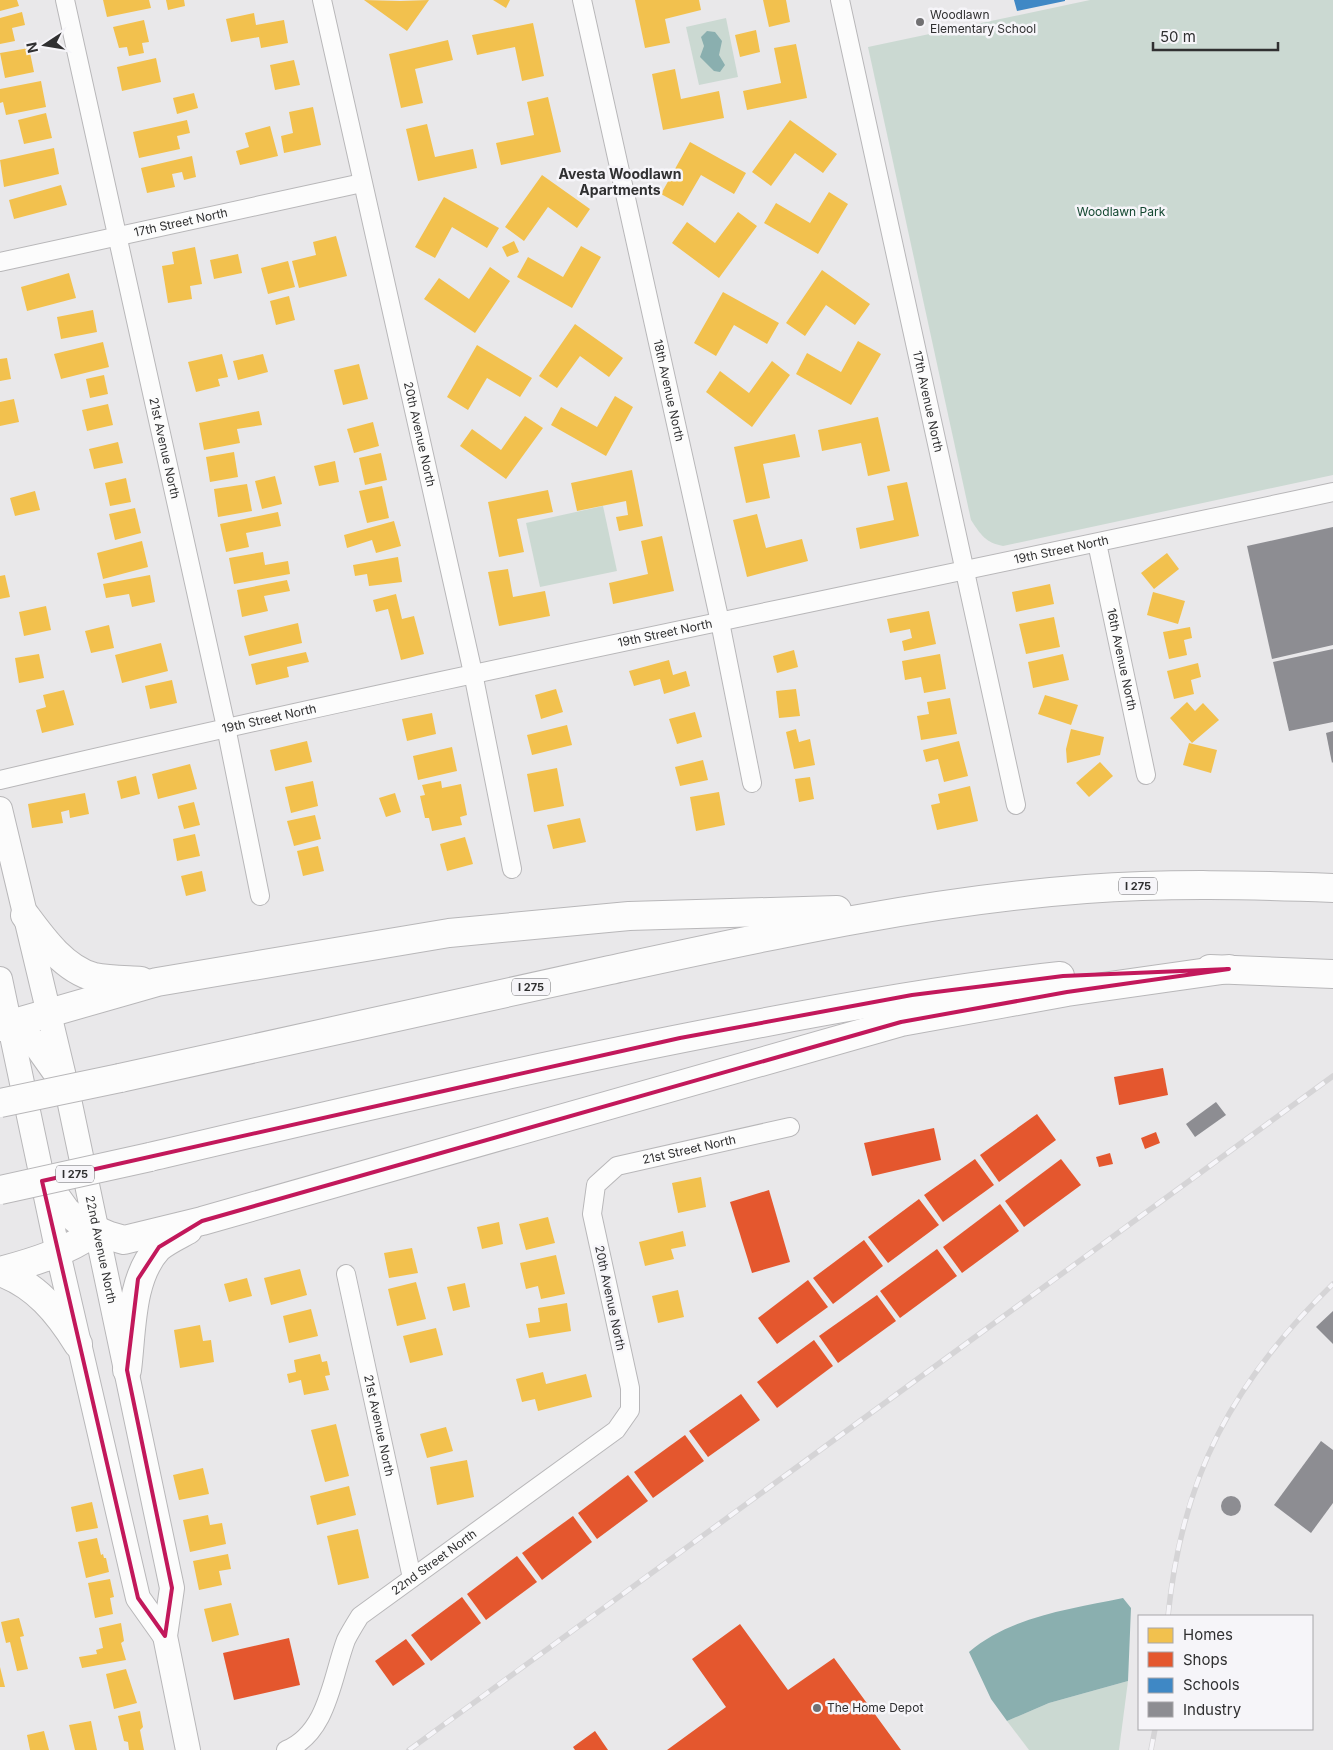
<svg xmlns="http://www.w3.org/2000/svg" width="1333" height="1750" font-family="Inter,sans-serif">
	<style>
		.green { fill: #cbd9d2 }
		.water { fill: #8aafaf }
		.homes { fill: #f2c14e }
		.shops { fill: #e4572e }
		.schools { fill: #3f88c5 }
		.industry { fill: #8d8d92 }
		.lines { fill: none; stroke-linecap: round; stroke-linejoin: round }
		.minor-casing { stroke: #b8b7b9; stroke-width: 20 }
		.secondary-casing { stroke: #b8b7b9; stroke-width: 26 }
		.motorway-casing { stroke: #b8b7b9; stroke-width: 30 }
		.minor { stroke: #fcfcfc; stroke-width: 18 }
		.secondary { stroke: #fcfcfc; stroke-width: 24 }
		.motorway { stroke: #fcfcfc; stroke-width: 28 }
		.rail-casing { stroke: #d5d4d6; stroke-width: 5.5 }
		.rail { stroke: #f6f5f9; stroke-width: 4; stroke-dasharray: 11; stroke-linecap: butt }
		.motorway-bridge-casing { stroke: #b8b7b9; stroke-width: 30; stroke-linecap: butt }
		.motorway-bridge { stroke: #fcfcfc; stroke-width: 28 }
		.marked { fill: none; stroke: #c2185b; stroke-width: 4; stroke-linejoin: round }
		.poi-dot { fill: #717072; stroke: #f6f5f9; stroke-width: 2 }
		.labels { text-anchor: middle; stroke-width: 5; stroke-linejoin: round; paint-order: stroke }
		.shield { fill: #f6f5f9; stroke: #6b6b6d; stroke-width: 1 }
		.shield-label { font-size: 11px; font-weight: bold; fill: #303031 }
		.poi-label { font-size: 12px; fill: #303031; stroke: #f6f5f9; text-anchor: start }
		.park-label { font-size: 12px; fill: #134730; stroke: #f6f5f9 }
		.street-label { font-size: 12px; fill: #303031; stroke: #f6f5f9 }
		.neighbourhood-label { font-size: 14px; font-weight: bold; fill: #303031; stroke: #f6f5f9 }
	</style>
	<rect width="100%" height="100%" fill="#e9e8ea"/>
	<g class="green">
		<path d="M1090,0H1333V475L1003,546C986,543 980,534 971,520L868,47Z"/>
		<polygon points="726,18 738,77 699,85 686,27"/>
		<polygon points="603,506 617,571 540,587 526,523"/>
		<polygon points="1128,1681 1119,1750 1029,1750 1007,1721 1049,1703"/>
	</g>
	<g class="water">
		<polygon points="707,31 715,32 722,41 719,55 725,65 720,72 714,71 700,57 704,46 701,37"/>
		<path d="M1123,1598L1131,1608L1128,1681L1049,1703L1007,1721L991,1699L969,1652C1011,1616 1071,1609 1123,1598Z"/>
	</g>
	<g class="homes">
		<polygon points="0,0 17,0 19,6 0,11"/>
		<polygon points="103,0 149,0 151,8 107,17"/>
		<polygon points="166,0 184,0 185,6 168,10"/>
		<polygon points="364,0 400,1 429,0 407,31"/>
		<polygon points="493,0 510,0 506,8"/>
		<polygon points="635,0 699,0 701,10 665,19 670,43 645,48"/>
		<polygon points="763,0 786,0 790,22 769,27"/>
		<polygon points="22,12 25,25 12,28 15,41 0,44 0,18"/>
		<polygon points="254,13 256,25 284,20 288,43 261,48 259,37 231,42 226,19"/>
		<polygon points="144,20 149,42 142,43 144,53 129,56 127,47 119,48 113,27"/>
		<polygon points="533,23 544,76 522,81 515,47 477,55 472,35"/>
		<polygon points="756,30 760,52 740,57 735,35"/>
		<polygon points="448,40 453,60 415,69 423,103 401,108 389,54"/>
		<polygon points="796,44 807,98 747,110 743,91 781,83 774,48"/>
		<polygon points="29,48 34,72 5,78 0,53"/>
		<polygon points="156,58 161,82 122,91 117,67"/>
		<polygon points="294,60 300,85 275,90 270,65"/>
		<polygon points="675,69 681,99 719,91 724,118 663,130 652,74"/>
		<polygon points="41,81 46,107 6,115 3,102 0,103 0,89"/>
		<polygon points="194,93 198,108 177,114 173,98"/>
		<polygon points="548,97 561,152 501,165 496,143 534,135 527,102"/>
		<polygon points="313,107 321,145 284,153 281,136 293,133 289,112"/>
		<polygon points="46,113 52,138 24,144 18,120"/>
		<polygon points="187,120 190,133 177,136 180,149 139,158 133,132"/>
		<polygon points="790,120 837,154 823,173 795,153 771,186 752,172"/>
		<polygon points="427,124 435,157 473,149 477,168 418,181 406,129"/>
		<polygon points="270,126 278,156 240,165 236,151 249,147 245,133"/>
		<polygon points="690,142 746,173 734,194 701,175 683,206 661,194"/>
		<polygon points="54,148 59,174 4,187 0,160"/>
		<polygon points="192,156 196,177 184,180 182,172 172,174 175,187 147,193 141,168"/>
		<polygon points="542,175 590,209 577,228 548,207 524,241 505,227"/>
		<polygon points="61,185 67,205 14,219 9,200"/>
		<polygon points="829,192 848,204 818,254 764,223 776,203 810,223"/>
		<polygon points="444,197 499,228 487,248 452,227 435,258 415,247"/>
		<polygon points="738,212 757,226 719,278 672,243 687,222 715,243"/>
		<polygon points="336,236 347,276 299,288 292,261 316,255 313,242"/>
		<polygon points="514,241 519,252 507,257 502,247"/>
		<polygon points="581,246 601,257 572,308 517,277 528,257 563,277"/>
		<polygon points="195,247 202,284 190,286 192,299 168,303 162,266 174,264 172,252"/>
		<polygon points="238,254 242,273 214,279 210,260"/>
		<polygon points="288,261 295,287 268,294 261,268"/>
		<polygon points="490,267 510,281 475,333 424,299 439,278 469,299"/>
		<polygon points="822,270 870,304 855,325 826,305 805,336 786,323"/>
		<polygon points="69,273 76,298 27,311 21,287"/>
		<polygon points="723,292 779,323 767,344 734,325 716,356 694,343"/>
		<polygon points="289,296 295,320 276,325 270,301"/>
		<polygon points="93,310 97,332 61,339 57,317"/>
		<polygon points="575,324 623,358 609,377 580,356 557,388 539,376"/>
		<polygon points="858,341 881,354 851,405 796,374 807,353 841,372"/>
		<polygon points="103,342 109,367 61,379 54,354"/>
		<polygon points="477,345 532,378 520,397 487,378 468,410 447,397"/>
		<polygon points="222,354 228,377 218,379 220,386 196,392 188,362"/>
		<polygon points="263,354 268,372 238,380 233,361"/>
		<polygon points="7,358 11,379 0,381 0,359"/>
		<polygon points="772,361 790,375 752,427 706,392 720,371 749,393"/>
		<polygon points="359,364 368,399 343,405 334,370"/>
		<polygon points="104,375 108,394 90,398 86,379"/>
		<polygon points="615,396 633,407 606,456 551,425 561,407 597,427"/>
		<polygon points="14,399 19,422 0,426 0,402"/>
		<polygon points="108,404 113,425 87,431 82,410"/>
		<polygon points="259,411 262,425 237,429 240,443 204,450 199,423"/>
		<polygon points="525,416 543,428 506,479 460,446 472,429 501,450"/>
		<polygon points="878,417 890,471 868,476 861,443 822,451 818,430"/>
		<polygon points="373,422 379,446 354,453 347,429"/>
		<polygon points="795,434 800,457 763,464 770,498 746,503 734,447"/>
		<polygon points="118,442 123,463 94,469 89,449"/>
		<polygon points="234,452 238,477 210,482 206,457"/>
		<polygon points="381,453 387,480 365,485 359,458"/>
		<polygon points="335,461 339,482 319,486 314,466"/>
		<polygon points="632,470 643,526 619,531 616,517 628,515 626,501 577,511 571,483"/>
		<polygon points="275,476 282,504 262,509 255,481"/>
		<polygon points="126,478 131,502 110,506 105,483"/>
		<polygon points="907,482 919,536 860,549 856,528 894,520 887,486"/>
		<polygon points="247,484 252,511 218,517 214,489"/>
		<polygon points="382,486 389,518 367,523 359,491"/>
		<polygon points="548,490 553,512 517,519 524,552 499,557 488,502"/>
		<polygon points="35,491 40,510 15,516 10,498"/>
		<polygon points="135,508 141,533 115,540 109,514"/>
		<polygon points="278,512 281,526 246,533 249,547 226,552 220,524"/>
		<polygon points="757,514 766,548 802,539 808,561 747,577 733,520"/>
		<polygon points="394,521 401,546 376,553 372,540 347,548 344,535"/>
		<polygon points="662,536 674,591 613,604 609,583 648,574 641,541"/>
		<polygon points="142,541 148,567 103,579 97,553"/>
		<polygon points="263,552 265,565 288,561 290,574 234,584 229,558"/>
		<polygon points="1167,553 1179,569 1154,589 1141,573"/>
		<polygon points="398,557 402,582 369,586 367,574 355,576 353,565"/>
		<polygon points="508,569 513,597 545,591 550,616 499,626 488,572"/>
		<polygon points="5,575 10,597 0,599 0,576"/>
		<polygon points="150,575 155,602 132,607 129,594 106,598 103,584"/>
		<polygon points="287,580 290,591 264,596 268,611 242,617 237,590"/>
		<polygon points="1050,584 1054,604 1016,612 1012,592"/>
		<polygon points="1153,592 1185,601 1178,624 1147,615"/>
		<polygon points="396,594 402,619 414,616 424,654 401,660 388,609 376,612 373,600"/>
		<polygon points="46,606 51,630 24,636 19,612"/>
		<polygon points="929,611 936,644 904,651 902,641 912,638 910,629 890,633 887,619"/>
		<polygon points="1054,617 1060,647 1026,654 1019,624"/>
		<polygon points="298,623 302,643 249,656 244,636"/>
		<polygon points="109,625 114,648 91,653 85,631"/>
		<polygon points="1190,627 1192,638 1184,640 1187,655 1169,659 1163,632"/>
		<polygon points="161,643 168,671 122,683 115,655"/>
		<polygon points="794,650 798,667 777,673 773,656"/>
		<polygon points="306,652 309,662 287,667 289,677 256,685 251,664"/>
		<polygon points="39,654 44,678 19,683 15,658"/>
		<polygon points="940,654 946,689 924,693 921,677 905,680 902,661"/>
		<polygon points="1063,654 1069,680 1033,688 1028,662"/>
		<polygon points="669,660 673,675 686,671 690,686 664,694 660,679 634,686 629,671"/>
		<polygon points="1198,663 1201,677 1191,680 1194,694 1174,699 1167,671"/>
		<polygon points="172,680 177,703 150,709 145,686"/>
		<polygon points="556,689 563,712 541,719 535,695"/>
		<polygon points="796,689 800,716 779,718 776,691"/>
		<polygon points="64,690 74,725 42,733 36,710 46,707 43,695"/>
		<polygon points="1045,695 1078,705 1071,725 1038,714"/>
		<polygon points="950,698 957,734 921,740 917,716 929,714 927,702"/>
		<polygon points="1187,702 1195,711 1203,703 1219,720 1192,743 1170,718"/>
		<polygon points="695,712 702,737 677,744 669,719"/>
		<polygon points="432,713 436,734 407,741 402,719"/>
		<polygon points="567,725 572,745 532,755 527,735"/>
		<polygon points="796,729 799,742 810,739 815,765 794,769 786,732"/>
		<polygon points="1071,729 1104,737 1100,755 1067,763 1066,749"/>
		<polygon points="307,741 312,762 275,771 270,750"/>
		<polygon points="959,741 968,776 944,782 938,759 926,762 923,750"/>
		<polygon points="1189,743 1217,750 1211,773 1183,765"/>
		<polygon points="452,747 457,771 418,780 413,756"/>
		<polygon points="703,760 708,780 680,786 675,767"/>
		<polygon points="1100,762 1113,776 1089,797 1076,783"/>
		<polygon points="190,764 197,789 158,799 152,774"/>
		<polygon points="557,768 564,806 534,812 527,774"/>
		<polygon points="136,776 140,794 121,799 117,781"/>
		<polygon points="810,777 814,799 799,802 795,779"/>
		<polygon points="313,781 318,806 291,813 285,787"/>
		<polygon points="441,781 442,788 461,784 467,815 460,817 462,825 432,831 429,818 425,818 420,796 425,795 422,785"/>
		<polygon points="970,786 978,821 937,830 931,805 940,803 938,794"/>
		<polygon points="719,792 725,825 696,831 690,797"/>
		<polygon points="85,793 89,814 70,818 69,810 61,812 63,823 32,828 28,804"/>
		<polygon points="395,793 401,812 386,817 379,798"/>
		<polygon points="194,802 200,825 184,829 178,806"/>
		<polygon points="315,815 321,839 294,846 287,821"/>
		<polygon points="580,818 586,842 553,849 547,825"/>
		<polygon points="195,834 200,856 177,861 173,839"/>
		<polygon points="465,837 473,864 447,871 440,844"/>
		<polygon points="318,846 324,871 303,876 297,851"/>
		<polygon points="202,871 206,891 186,896 181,876"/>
		<polygon points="701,1177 706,1207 678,1213 672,1183"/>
		<polygon points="548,1217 555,1243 526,1250 519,1224"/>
		<polygon points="499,1222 503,1244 482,1249 477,1227"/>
		<polygon points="683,1231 686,1246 671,1249 674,1259 645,1266 639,1242"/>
		<polygon points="412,1248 418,1273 389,1278 384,1253"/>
		<polygon points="556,1255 565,1294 541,1299 538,1286 526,1289 520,1263"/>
		<polygon points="300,1269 307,1295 271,1305 264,1278"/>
		<polygon points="247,1278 252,1296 229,1302 224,1284"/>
		<polygon points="416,1282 426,1319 397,1326 388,1289"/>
		<polygon points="465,1283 470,1307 453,1311 447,1287"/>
		<polygon points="678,1290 684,1317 658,1323 652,1296"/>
		<polygon points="567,1303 571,1331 529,1338 526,1324 540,1322 538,1308"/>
		<polygon points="311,1309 318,1336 289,1343 283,1316"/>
		<polygon points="200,1325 203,1341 211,1340 214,1362 180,1368 174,1330"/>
		<polygon points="436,1328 443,1355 410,1363 403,1336"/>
		<polygon points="320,1354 322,1362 327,1361 330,1375 325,1376 329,1390 304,1395 301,1380 289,1383 287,1374 296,1372 294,1360"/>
		<polygon points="543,1372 546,1384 586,1374 592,1397 538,1411 535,1399 522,1402 516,1379"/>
		<polygon points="336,1424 349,1476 325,1482 311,1430"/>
		<polygon points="446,1427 453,1451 427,1458 420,1434"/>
		<polygon points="467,1460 474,1497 437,1505 430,1467"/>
		<polygon points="203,1468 209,1494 179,1500 173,1475"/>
		<polygon points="349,1486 356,1515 317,1525 310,1496"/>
		<polygon points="92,1502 98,1528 76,1532 71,1507"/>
		<polygon points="208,1515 210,1525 222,1523 226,1544 190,1552 183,1520"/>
		<polygon points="358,1529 369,1578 338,1585 327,1536"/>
		<polygon points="97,1538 101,1555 103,1554 104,1558 106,1558 109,1572 86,1578 78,1542"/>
		<polygon points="228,1554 231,1569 219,1571 222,1585 199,1590 193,1561"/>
		<polygon points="110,1579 114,1597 110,1598 113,1614 95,1618 88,1583"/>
		<polygon points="231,1603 239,1635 212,1642 204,1609"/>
		<polygon points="19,1618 24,1636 20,1637 28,1669 17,1671 10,1642 6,1643 1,1622"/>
		<polygon points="121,1623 124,1641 121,1643 126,1660 82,1668 79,1657 97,1654 96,1650 103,1648 99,1628"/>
		<polygon points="0,1667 5,1687 0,1687"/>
		<polygon points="126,1669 137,1703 114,1709 106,1674"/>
		<polygon points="140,1711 143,1727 140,1730 144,1750 129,1750 128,1742 124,1741 118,1716"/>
		<polygon points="91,1721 97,1750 75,1750 69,1725"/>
		<polygon points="44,1731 49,1750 30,1750 27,1735"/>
	</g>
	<g class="shops">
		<polygon points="1163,1068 1168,1095 1119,1105 1114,1077"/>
		<polygon points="1037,1114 1056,1140 999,1182 980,1155"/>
		<polygon points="934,1128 941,1160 872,1176 864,1143"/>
		<polygon points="1156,1132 1160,1143 1145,1149 1141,1138"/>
		<polygon points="1110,1153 1113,1164 1099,1167 1096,1157"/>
		<polygon points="975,1159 994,1185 943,1222 924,1195"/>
		<polygon points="1061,1159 1081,1185 1024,1227 1005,1201"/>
		<polygon points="769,1190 790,1262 752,1273 730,1202"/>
		<polygon points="919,1199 939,1225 888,1263 868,1237"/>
		<polygon points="1000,1204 1019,1231 962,1273 943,1247"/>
		<polygon points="864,1240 883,1266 833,1304 813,1278"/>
		<polygon points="937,1249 957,1276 900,1318 880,1291"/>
		<polygon points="808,1280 828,1307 777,1344 758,1318"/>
		<polygon points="877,1295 896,1321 838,1363 819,1336"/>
		<polygon points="814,1340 833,1366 777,1408 757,1382"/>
		<polygon points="741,1394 760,1420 708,1457 689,1431"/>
		<polygon points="685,1435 704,1461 653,1498 634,1472"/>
		<polygon points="628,1475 648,1501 597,1539 578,1513"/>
		<polygon points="573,1516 592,1542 542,1580 522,1553"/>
		<polygon points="517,1556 537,1582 486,1620 467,1594"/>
		<polygon points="462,1597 481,1623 431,1661 411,1635"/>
		<polygon points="740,1624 788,1690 834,1658 901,1750 667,1750 726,1707 692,1659"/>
		<polygon points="289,1638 300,1685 234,1700 223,1653"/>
		<polygon points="406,1639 425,1664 393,1686 375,1661"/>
		<polygon points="595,1731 608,1750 575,1750 573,1747"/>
	</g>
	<polygon class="schools" points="1014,0 1065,0 1065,1 1017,11"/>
	<g class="industry">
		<polygon points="1333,527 1333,645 1272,659 1247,546"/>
		<polygon points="1333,649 1333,722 1289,731 1273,662"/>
		<polygon points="1333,731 1333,762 1332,763 1326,733"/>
		<polygon points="1216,1102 1226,1115 1195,1137 1186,1124"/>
		<polygon points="1333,1311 1333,1344 1316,1327"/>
		<polygon points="1321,1441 1333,1450 1333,1503 1311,1533 1274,1505"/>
		<circle cx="1231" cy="1506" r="10"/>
	</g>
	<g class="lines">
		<g class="minor-casing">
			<g id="minor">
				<path id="s1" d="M65,0L226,727L260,896"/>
				<path id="s2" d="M322,0L473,673L512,869"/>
				<path id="s3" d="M582,0L720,622L752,783"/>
				<path id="s4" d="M840,0L1016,805"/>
				<path id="s5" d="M0,262L362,183"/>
				<path id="s6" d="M1097,543L1146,775"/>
				<path id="s7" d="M0,780C443,676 889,588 1333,492"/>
				<path id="s8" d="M346,1274L412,1578"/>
				<path id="s9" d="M286,1750C328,1733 332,1677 346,1640C350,1632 355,1624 360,1616L616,1430L630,1410V1388L592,1214L596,1185L617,1166L790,1127"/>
			</g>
		</g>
		<g class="secondary-casing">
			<g id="secondary">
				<path id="s10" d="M0,809L66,1085L172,1588L165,1636L188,1750"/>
				<polyline points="0,979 58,1253 138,1598 165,1636"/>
			</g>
		</g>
		<g class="motorway-casing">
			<g id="motorway">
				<path d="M25,915C42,938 64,969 94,977C109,980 126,980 141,981"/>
				<polyline points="1210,969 1333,974"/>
				<polyline points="9,1025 39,1047 66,1085"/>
				<polyline points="0,1027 157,982 449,933 629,916 837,910"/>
				<path d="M120,1078C283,1042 447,1006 610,970C767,936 925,901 1086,889C1168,883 1250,885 1333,888"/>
				<path d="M150,1157C350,1110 549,1063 751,1025C854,1005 956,987 1060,976"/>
				<polyline points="41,1176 66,1211 82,1224 110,1236 124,1240 202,1221 901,1022 1067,992 1229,969"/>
				<path d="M0,1271C34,1262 66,1252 95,1232"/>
				<path d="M0,1272C36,1285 58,1312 78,1344"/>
				<path d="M127,1370C132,1331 130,1278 158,1248C166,1241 179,1235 188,1230"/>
			</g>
		</g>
		<use href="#minor" class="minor"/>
		<use href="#secondary" class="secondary"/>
		<use href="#motorway" class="motorway"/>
		<g class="rail-casing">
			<g id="rail">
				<path d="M1168,1616C1182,1476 1233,1381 1333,1284"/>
				<polyline points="409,1750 1333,1076"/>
				<polyline points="1151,1750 1155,1729"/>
			</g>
		</g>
		<use href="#rail" class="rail"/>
		<g class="motorway-bridge-casing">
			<g id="motorway-bridge">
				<polyline points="0,1103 120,1078"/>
				<polyline points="0,1190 150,1157"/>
			</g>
		</g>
		<use href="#motorway-bridge" class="motorway-bridge"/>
	</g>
	<path class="marked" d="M1229,969L1067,992L901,1022L202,1221L159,1247L138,1279L127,1370L172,1588L165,1636L138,1598L42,1181L680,1038L912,995L1063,976Z"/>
	<g class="poi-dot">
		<circle cx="920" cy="22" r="5"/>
		<circle cx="817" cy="1708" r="5"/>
	</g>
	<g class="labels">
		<g class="shield">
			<rect x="1119" y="877.5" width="38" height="17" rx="4"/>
			<rect x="512" y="978.5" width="38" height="17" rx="4"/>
			<rect x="56" y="1165.5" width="38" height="17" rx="4"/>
		</g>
		<g class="shield-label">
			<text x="1138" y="890">I 275</text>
			<text x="531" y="991">I 275</text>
			<text x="75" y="1178">I 275</text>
		</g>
		<g class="poi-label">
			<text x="930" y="19">Woodlawn<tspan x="930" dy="14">Elementary School</tspan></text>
			<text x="827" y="1712">The Home Depot</text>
		</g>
		<g class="park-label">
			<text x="1121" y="216">Woodlawn Park</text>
		</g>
		<g class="street-label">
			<text dy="4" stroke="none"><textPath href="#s5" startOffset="185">17th Street North</textPath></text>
			<text dy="4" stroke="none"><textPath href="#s3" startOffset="400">18th Avenue North</textPath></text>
			<text dy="4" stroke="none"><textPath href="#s4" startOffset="411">17th Avenue North</textPath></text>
			<text dy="4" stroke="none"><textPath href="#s2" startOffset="445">20th Avenue North</textPath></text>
			<text dy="4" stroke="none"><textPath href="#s1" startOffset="459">21st Avenue North</textPath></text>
			<text dy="4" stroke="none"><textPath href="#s7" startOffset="1086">19th Street North</textPath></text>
			<text dy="4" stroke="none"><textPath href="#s7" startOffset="681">19th Street North</textPath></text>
			<text dy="4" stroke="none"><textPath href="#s6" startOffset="119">16th Avenue North</textPath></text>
			<text dy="4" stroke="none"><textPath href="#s7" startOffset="276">19th Street North</textPath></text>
			<text dy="4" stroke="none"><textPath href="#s9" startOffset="830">21st Street North</textPath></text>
			<text dy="4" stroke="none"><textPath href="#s10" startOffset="452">22nd Avenue North</textPath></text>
			<text transform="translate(610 1298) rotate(78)" y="4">20th Avenue North</text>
			<text dy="4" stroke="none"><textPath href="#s8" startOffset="155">21st Avenue North</textPath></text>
			<text dy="4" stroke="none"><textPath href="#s9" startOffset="249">22nd Street North</textPath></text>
		</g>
		<g class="neighbourhood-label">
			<text x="620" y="179">Avesta Woodlawn<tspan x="620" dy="16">Apartments</tspan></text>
		</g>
	</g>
	<rect x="1138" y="1615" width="175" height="115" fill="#f6f5f9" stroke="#a7a6a9"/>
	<rect x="1148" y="1628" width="25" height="15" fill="#f2c14e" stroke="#a7a6a9"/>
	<text x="1183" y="1640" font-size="15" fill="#303031">Homes</text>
	<rect x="1148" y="1652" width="25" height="15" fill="#e4572e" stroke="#a7a6a9"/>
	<text x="1183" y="1665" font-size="15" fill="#303031">Shops</text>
	<rect x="1148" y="1678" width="25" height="15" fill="#3f88c5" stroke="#a7a6a9"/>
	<text x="1183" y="1690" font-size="15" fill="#303031">Schools</text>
	<rect x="1148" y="1702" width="25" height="15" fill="#8d8d92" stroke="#a7a6a9"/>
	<text x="1183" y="1715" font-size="15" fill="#303031">Industry</text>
	<g transform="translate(45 45) rotate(258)" stroke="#f6f5f9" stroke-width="4" paint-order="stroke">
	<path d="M0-4L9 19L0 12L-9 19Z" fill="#303031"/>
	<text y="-8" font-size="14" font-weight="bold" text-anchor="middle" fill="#303031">N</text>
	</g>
	<path d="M1153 42v8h125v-8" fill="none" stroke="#303031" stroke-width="2.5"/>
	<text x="1160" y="42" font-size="15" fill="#303031" stroke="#f6f5f9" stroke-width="4" paint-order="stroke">50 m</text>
</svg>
